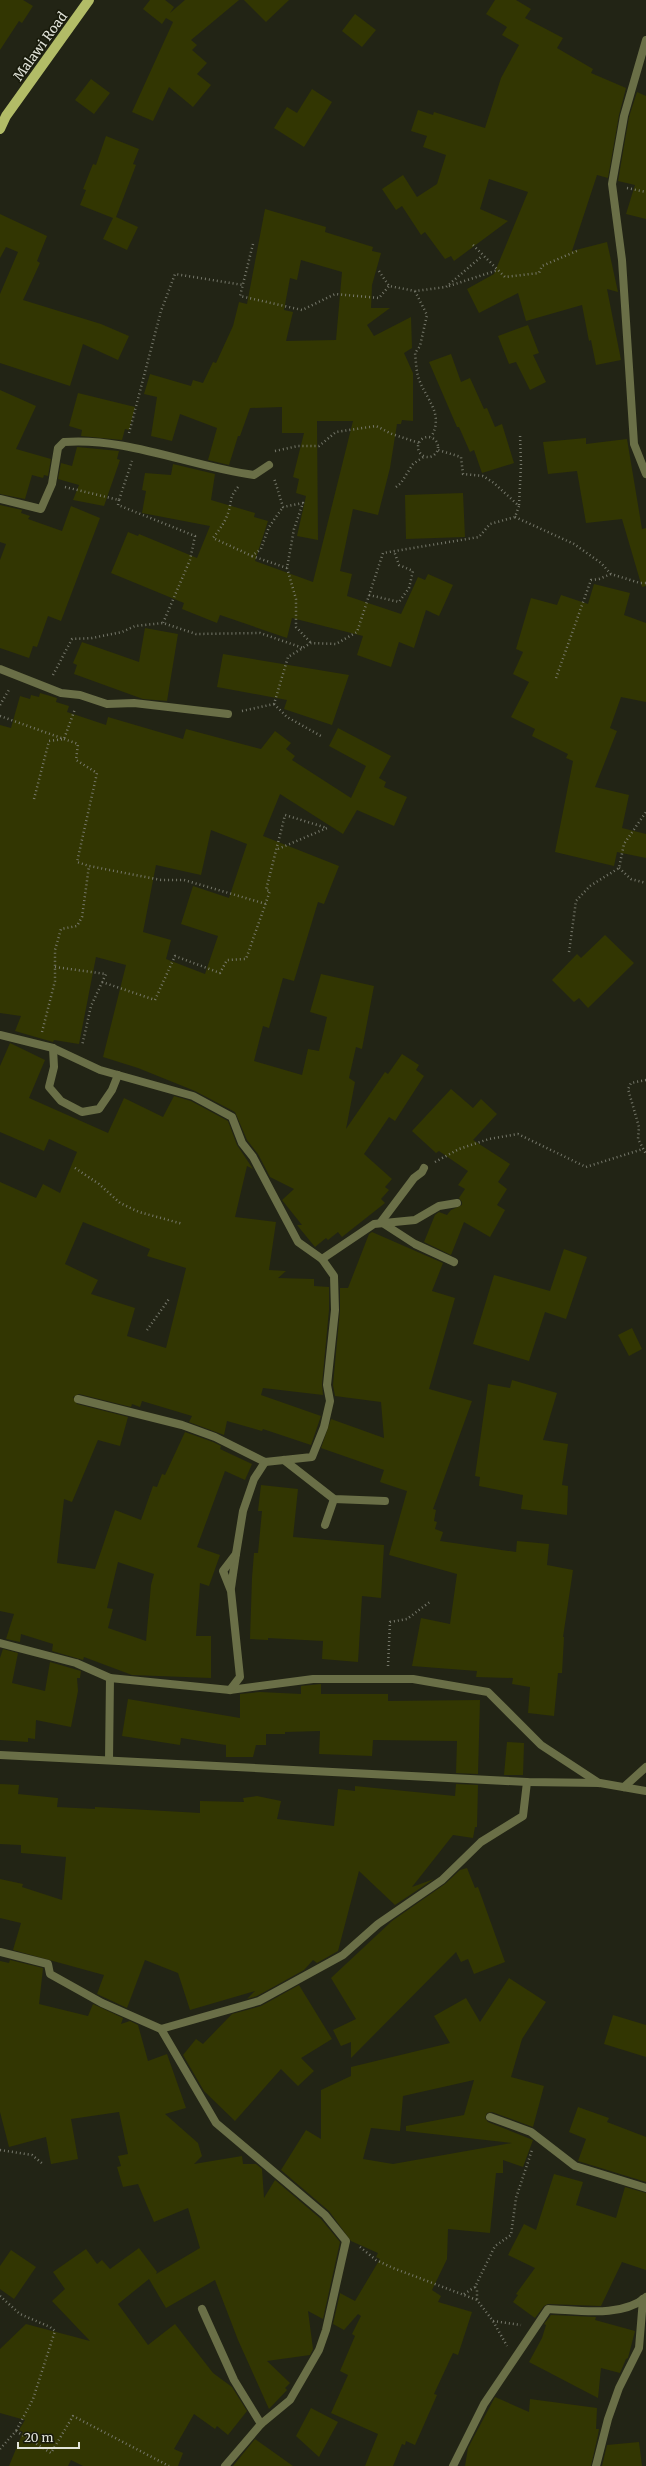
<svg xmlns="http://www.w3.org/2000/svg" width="646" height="2466" font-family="Merriweather,serif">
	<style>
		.building { fill: #323602; fill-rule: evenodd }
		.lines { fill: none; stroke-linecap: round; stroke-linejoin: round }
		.path { stroke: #76786b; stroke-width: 2.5; stroke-dasharray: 1 3; stroke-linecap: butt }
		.street { stroke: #6a6f47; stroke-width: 8 }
		.primary { stroke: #b2bc67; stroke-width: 10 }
		.labels { text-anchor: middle; stroke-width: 3.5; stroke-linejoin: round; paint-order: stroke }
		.street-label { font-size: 13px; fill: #e2e4da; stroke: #191b0c }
	</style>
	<rect width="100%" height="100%" fill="#222415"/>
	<g class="building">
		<polygon points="0,0 23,0 33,6 22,23 19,21 0,50"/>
		<polygon points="150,0 165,0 174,7 170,13 185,0 239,0 191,40 197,45 192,50 207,63 197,74 211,85 193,107 169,87 153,121 132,112 173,22 166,18 162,24 143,9"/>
		<polygon points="244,0 289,0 266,22"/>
		<polygon points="495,0 516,0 531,9 525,18 563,38 557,48 593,69 591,73 626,88 619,115 608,178 597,175 572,251 607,242 618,292 607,289 621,360 596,365 591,340 589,341 582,305 526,321 518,293 479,313 467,289 494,274 528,192 489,179 480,209 508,221 454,261 451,256 445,259 425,232 421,235 402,206 396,210 382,189 403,175 417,197 437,184 446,155 423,147 427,136 411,131 418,110 433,115 434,112 485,128 501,78 519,45 502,35 507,27 486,14"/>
		<polygon points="355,14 376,30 362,47 342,31"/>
		<polygon points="91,79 110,93 94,114 75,100"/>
		<polygon points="312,89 332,102 304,147 274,128 287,107 297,113"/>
		<polygon points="637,92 646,96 646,219 626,214 635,185 618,181 629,117"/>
		<polygon points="106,136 139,149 133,164 136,165 116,217 138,227 127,250 103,239 113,218 80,205 86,190 83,189 93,164 96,165"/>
		<path d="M265,209L326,227L325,232L373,247L372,251L381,253L372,285L371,308H390L367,325L374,336L411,317L412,348L404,353L413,373V421L402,420L401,424H397L390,468L378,515L353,509L340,571L352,574L347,596L401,614L418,577L425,580L428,574L453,585L439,616L426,610L414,648L399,642L391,667L357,655L363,636L292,618L287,638L220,615L217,623L182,609L184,603L111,573L128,532L138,536L139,534L197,558L210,526L142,513L146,491L142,490L145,473L171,475L173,464L215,474L211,500L255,513L254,517L268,521L255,561L313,582L353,421H317L318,540L297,536L306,496L296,493L299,479L293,477L304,433H282V407L250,408L240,436H238L229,465L208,460L217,428L180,414L172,441L151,436L157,397L144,394L150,374L191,386L193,380L203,383L213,362L216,363L233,326L239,302L247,304ZM301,260L342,272L336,340L286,341L293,312L284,310L290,278L297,280Z"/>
		<polygon points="0,214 47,236 37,261 40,263 23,300 101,324 129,336 118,360 83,344 70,386 0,363 0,294 18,252 6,247 0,258"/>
		<polygon points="528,325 539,353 533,355 546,382 530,390 516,362 509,364 498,336"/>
		<polygon points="451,354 461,382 470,378 484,409 487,408 495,427 502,424 514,463 482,473 474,450 470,452 459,427 457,427 429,362"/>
		<polygon points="0,390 36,406 16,449 51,459 48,476 44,475 43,478 32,475 25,499 0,494"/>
		<polygon points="78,393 135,407 129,430 125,429 122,440 81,436 82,430 69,426"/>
		<polygon points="586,438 586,444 627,439 642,529 646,528 646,586 642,587 622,519 586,523 577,471 548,474 543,442"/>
		<polygon points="77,447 119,451 117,459 120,460 104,506 73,500 79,485 58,479 61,463 72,466"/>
		<polygon points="463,493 465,537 406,539 405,495"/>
		<polygon points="0,505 22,510 21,513 30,516 28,519 62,531 71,506 100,518 61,621 48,616 37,647 33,646 29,658 0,648 0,560 6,544 0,542"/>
		<polygon points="594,584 630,593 624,615 646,623 646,702 621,697 610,728 617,731 595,787 629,795 622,828 646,834 646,858 617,852 614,866 555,852 573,761 566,758 568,754 532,736 535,729 511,717 529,682 513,674 523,652 516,649 531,598 557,605 561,595 588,604"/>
		<polygon points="145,628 178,634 167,701 143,699 74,674 77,665 73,663 82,642 139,662"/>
		<polygon points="223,654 349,675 332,725 284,709 287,700 217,687"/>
		<path d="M40,693L57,698L56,702L69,706L67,712L106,725L108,717L183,739L186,729L261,749L275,731L291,743L286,749L295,756L292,760L351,798L366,766L329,746L338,728L391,756L379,778L386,782L384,787L407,797L394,826L357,810L343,834L280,794L263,836L339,866L324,904L318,902L294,981L283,978L269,1028L263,1026L254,1061L302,1075L308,1049L319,1051L327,1017L310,1012L321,974L374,986L362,1049L356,1047L349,1078L355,1082L346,1129L385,1072L388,1074L402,1054L419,1065L416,1070L424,1076L395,1121L389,1117L364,1154L392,1179L385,1187L389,1190L381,1199L385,1203L342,1237L338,1232L328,1240L326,1238L315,1247L297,1225H302L282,1200L294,1189L270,1177L258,1154L247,1140L235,1112L195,1091L138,1068L103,1057L126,965L96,957L79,1044L54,1040L53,1042L15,1031L21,1016L0,1013V725L11,728L20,696L30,699L31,695L39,697ZM211,830L247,844L229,898L193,886L181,924L218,936L205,974L166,959L171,940L143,932L156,865L201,875Z"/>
		<polygon points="605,935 634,963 588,1008 579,998 574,1002 552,980 577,954 581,958"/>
		<path d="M10,1043L45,1060L29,1098L108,1133L124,1098L163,1117L174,1096L191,1101L228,1121L237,1145L253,1169L247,1166L235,1217L276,1222L269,1270L286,1271L278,1278L314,1279V1286L329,1287V1310L322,1384L323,1395L263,1388L261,1395L321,1416L311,1445L263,1429L262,1431L227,1421L224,1435L189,1422L192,1416L142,1401L140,1407L132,1404L131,1407L79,1394L73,1397L77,1404L128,1417L120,1446L98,1440L72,1502L64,1499L57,1563L95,1569L115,1510L141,1520L153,1486L157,1487L162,1474L165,1475L185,1432L213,1442L221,1446L220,1449L252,1464L245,1480L225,1471L197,1547L220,1555L209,1586L200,1583L196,1636H211V1678L132,1675L84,1657L83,1660L52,1651L53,1644L21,1634L20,1642L6,1639L14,1614L0,1611V1182L36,1198L43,1184L60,1193L77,1152L49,1139L44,1151L0,1132V1066ZM83,1222L150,1249L147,1256L186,1268L166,1348L127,1336L135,1308L91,1294L98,1280L65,1264ZM118,1562L154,1574L151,1585L146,1641L108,1628L113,1609L107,1608Z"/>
		<polygon points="451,1089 473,1108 481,1099 497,1114 473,1140 510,1164 498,1182 507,1189 497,1205 505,1210 490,1237 464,1222 451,1255 424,1242 435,1215 439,1212 447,1215 451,1210 462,1205 462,1202 459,1198 465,1189 458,1185 468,1171 439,1151 436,1153 412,1131"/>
		<polygon points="372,1232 443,1263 432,1291 455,1298 429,1389 472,1401 433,1509 436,1510 434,1521 437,1522 435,1529 443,1532 440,1541 516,1552 517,1541 549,1544 547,1565 573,1570 563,1637 564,1637 562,1673 558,1673 554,1716 528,1713 530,1687 512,1684 513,1678 476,1677 477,1671 412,1666 421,1618 450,1624 457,1574 389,1555 407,1491 380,1482 384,1470 321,1448 331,1419 384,1438 381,1402 335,1396 333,1385 340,1310 340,1288 348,1288 369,1234"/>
		<polygon points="564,1249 587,1257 566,1319 545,1312 529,1361 473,1344 494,1275 550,1291"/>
		<polygon points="632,1328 642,1349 629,1356 618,1335"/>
		<polygon points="512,1380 557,1393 543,1440 568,1444 562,1485 568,1486 567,1515 521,1509 523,1495 479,1486 480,1477 475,1476 488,1384 510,1388"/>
		<polygon points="261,1485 298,1489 293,1537 384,1545 381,1598 362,1596 358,1662 322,1659 323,1641 268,1638 268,1640 250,1639 252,1578 254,1553 258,1553 262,1511 258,1511"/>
		<polygon points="3,1649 18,1653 12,1683 45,1691 50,1662 81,1671 80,1678 77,1678 78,1691 71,1727 36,1720 35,1739 28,1738 28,1742 0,1740 0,1658"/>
		<polygon points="321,1684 321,1694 388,1694 388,1701 480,1700 478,1774 456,1773 457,1741 373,1740 372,1756 319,1754 320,1731 285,1732 285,1734 266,1734 266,1745 256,1745 253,1757 226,1757 226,1745 181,1738 180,1745 122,1736 128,1699 240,1718 240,1694 260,1692 301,1694 301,1686"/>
		<polygon points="507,1742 524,1743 523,1775 504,1775"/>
		<polygon points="0,1784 19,1785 18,1794 58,1798 57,1807 95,1809 95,1807 200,1813 200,1801 244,1802 243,1798 257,1796 281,1801 277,1819 334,1826 338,1789 355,1791 355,1786 455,1796 456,1784 478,1785 477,1827 475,1827 473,1838 453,1835 412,1887 434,1879 395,1905 359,1871 338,1951 317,1963 313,1960 304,1970 257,1996 247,1999 255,1991 190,2010 178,1973 145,1960 127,2008 97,1994 104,1975 13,1950 21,1923 0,1918 0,1879 23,1884 22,1887 62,1900 66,1857 21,1853 21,1845 0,1844"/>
		<polygon points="467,1868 475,1888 478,1887 505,1962 474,1974 468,1959 461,1962 456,1952 351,2058 351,2042 341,2046 333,2030 356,2019 331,1978 392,1921 445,1884 460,1870"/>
		<polygon points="10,1960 43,1968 39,2004 88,2016 93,2004 123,2018 121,2024 130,2021 138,2025 148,2061 167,2054 186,2108 165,2114 198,2143 202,2156 194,2164 242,2156 243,2164 256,2164 262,2169 264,2198 275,2180 321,2219 340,2242 323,2319 308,2311 313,2349 310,2355 267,2361 290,2383 285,2388 287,2390 269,2409 238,2340 215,2280 166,2308 149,2279 118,2304 148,2345 175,2324 213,2373 232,2387 247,2411 228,2435 217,2426 215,2429 194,2414 174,2449 183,2453 178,2466 83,2466 71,2460 68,2466 9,2466 23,2432 19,2430 25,2420 0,2413 0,2349 26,2324 90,2341 52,2301 65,2289 53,2272 86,2249 97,2264 102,2260 110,2269 139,2248 157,2272 156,2274 200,2248 188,2208 154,2222 138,2184 123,2187 117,2167 121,2166 118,2156 128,2154 119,2112 71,2119 78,2159 51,2164 46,2137 9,2147 0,2112 0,1961 9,1963"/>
		<path d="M509,1978L546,2002L522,2039L511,2077L544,2086L533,2127L492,2112L487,2113L485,2118L488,2122L533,2140L523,2167L503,2160V2173H496L490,2233L448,2229L447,2259L432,2290L441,2296L438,2302L472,2312L458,2355L453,2353L434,2394L437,2395L415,2445L406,2441L405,2445L402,2444L393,2466H365L378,2434L331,2413L348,2375L340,2371L355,2336L352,2334L361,2316L358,2314L344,2330L333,2324L340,2293L355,2301L380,2259L376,2257L378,2253L351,2241L329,2211L281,2170L306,2130L321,2139V2090L351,2076V2067L450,2043L434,2016L466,1998L480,2022ZM474,2080L464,2115L406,2126V2131L512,2143L393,2164L363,2159L371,2128L400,2131L403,2096Z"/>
		<polygon points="299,1985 332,2039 301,2058 314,2071 298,2086 281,2069 235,2121 204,2091 183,2055 196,2039 203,2044 232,2014 261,2006"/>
		<polygon points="613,2015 646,2025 646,2057 604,2044"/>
		<polygon points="578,2107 609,2118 607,2122 646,2137 646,2182 578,2161 586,2139 569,2132"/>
		<polygon points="554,2174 583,2182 576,2205 616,2218 625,2187 646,2193 646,2270 622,2262 601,2306 548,2304 544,2306 535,2318 513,2302 518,2295 516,2294 535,2268 508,2255 524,2224 536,2230"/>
		<polygon points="11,2250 36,2267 14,2299 0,2289 0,2266"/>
		<polygon points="551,2315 596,2317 595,2320 635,2331 628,2358 626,2359 620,2373 601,2368 598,2398 529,2362 542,2338 546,2325 544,2324"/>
		<polygon points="495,2397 529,2412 530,2399 597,2408 596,2429 599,2429 598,2435 591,2466 465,2466 468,2448"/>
		<polygon points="311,2408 338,2422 319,2457 296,2436"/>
		<polygon points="255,2439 293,2466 233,2466"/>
		<polygon points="639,2442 642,2466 602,2466 607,2445"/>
	</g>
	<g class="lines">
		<g class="path">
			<polyline points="627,188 646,192"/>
			<polyline points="253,244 240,296 302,310 335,294 379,298 389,286"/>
			<polyline points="473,245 505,277 539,273 542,266 579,250"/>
			<polyline points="379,271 389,286 415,291 446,287 482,256"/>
			<polyline points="449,286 498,270"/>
			<path d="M415,291L427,315L420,346L415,353C416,361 416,371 419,379C425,398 445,414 431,437"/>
			<polyline points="129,433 161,311 175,274 243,285"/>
			<circle cx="428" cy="447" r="10"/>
			<polyline points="275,451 298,446 319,446 336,432 376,426 392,434 419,443"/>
			<polyline points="65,487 119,500 132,461"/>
			<path d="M238,487C230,497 232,498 229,510C226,521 220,529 213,538L252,556L261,549L269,527L283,507"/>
			<polyline points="396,487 401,483 413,464 425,456"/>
			<polyline points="119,500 118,505 195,536 190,560 163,623"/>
			<polyline points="519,505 521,465 520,434"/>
			<polyline points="515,517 574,544 601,563 611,574 640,583 646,583"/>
			<polyline points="252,556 287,568 294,529 303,503 283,507 274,478"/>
			<polyline points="287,568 296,599 296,627 311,643"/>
			<polyline points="369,595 399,602 409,588 413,571 399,565 394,551"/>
			<polyline points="53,675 72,639 92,638 122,632 135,626 163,623 196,634 260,633 303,648"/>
			<polyline points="556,678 591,580 599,579 611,574"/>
			<polyline points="274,704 287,717 321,736"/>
			<polyline points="0,705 10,688"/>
			<polyline points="242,711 274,704 288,657 311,643 336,644 357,632 383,553 479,537 490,524 515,517 519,506 494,483 483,476 463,474 461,457 438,450"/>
			<polyline points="0,716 78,744 76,760 97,773 77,862 89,866 161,880 184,880 266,904"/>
			<polyline points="34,799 49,741 64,739 75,709"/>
			<polyline points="619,868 631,879 646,883"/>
			<polyline points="569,952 576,901 590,886 619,868 624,844 646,812"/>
			<polyline points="55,967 106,974 91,1006 82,1046"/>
			<polyline points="102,982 155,1000 175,956 220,973 227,960 246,959 270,891 266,890 285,815 327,828 278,849"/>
			<polyline points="42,1032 55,981 55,950 61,929 77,926 82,917 89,866"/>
			<polyline points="646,1080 631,1083 628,1089 639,1127 638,1139 646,1154"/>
			<polyline points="435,1162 459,1149 489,1139 518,1134 586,1167 643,1149"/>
			<polyline points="75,1168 99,1184 120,1203 139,1212 183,1224"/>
			<polyline points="147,1330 169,1299"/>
			<polyline points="388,1666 390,1622 407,1619 431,1601"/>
			<polyline points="0,2150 32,2155 43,2164"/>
			<polyline points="360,2247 376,2260 393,2268 477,2300 493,2321 507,2346"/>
			<polyline points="475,2287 477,2290 477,2300"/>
			<polyline points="464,2294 475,2287 495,2246 511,2235 516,2198 532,2150"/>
			<polyline points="0,2296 20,2314 50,2327 55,2331 33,2399 16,2431"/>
			<polyline points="493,2321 521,2325"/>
			<polyline points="0,2449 16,2431 51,2453 73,2416 169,2466"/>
		</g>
		<g class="street">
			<polyline points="646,40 624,116 612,184 622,260 634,444 646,474"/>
			<path d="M0,499L41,509L52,484L58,448L64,442C127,437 192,467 254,475L269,465"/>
			<polyline points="0,669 61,693 80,695 107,704 134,703 228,714"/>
			<polyline points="0,1035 53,1048 100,1070 193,1096 232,1117 242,1143 253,1157 298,1242 322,1259 334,1276 335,1310 327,1385 330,1401 324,1427 312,1457 265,1462 215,1437 182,1425 78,1399"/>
			<polyline points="53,1048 54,1067 49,1087 61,1101 82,1112 99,1109 112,1090 118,1075"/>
			<polyline points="424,1168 422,1172 414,1178 381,1222 415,1244 454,1262"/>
			<polyline points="322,1259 374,1224 415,1220 439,1206 457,1203"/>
			<polyline points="284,1460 334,1499 385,1501"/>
			<polyline points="325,1525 334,1499"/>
			<polyline points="231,1588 236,1554"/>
			<polyline points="0,1643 76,1663 110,1678 109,1760"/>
			<polyline points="110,1678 230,1690 313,1679 413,1679 488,1692 541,1745 599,1783"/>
			<polyline points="230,1690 240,1677 231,1591 223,1571 236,1554 243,1511 254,1479 265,1462"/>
			<polyline points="0,1755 527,1782 600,1783 646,1791"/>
			<polyline points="624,1787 646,1767"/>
			<polyline points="0,1952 48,1964 50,1974 102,2003 161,2029 216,2123 325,2215 346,2241 326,2330 319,2350 290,2400 261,2424 225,2466"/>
			<polyline points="161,2029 259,2001 343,1955 378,1924 442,1880 481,1842 523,1816 527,1782"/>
			<polyline points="490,2117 531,2132 575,2166 646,2188"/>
			<polyline points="202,2309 234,2380 261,2424"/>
			<path d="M453,2466L484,2404L548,2309C578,2310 622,2318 646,2297"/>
			<polyline points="596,2466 608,2419 619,2388 639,2348 643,2299"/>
		</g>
		<polyline class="primary" points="0,129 6,116 89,0"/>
	</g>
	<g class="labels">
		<g class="street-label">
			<text transform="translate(40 46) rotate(-54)" y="5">Malawi Road</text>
		</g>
	</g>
	<path d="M18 2442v6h61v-6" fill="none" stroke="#e2e4da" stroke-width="2"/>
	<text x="24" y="2442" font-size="12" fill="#e2e4da" stroke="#191b0c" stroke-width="3" paint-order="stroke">20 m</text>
</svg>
